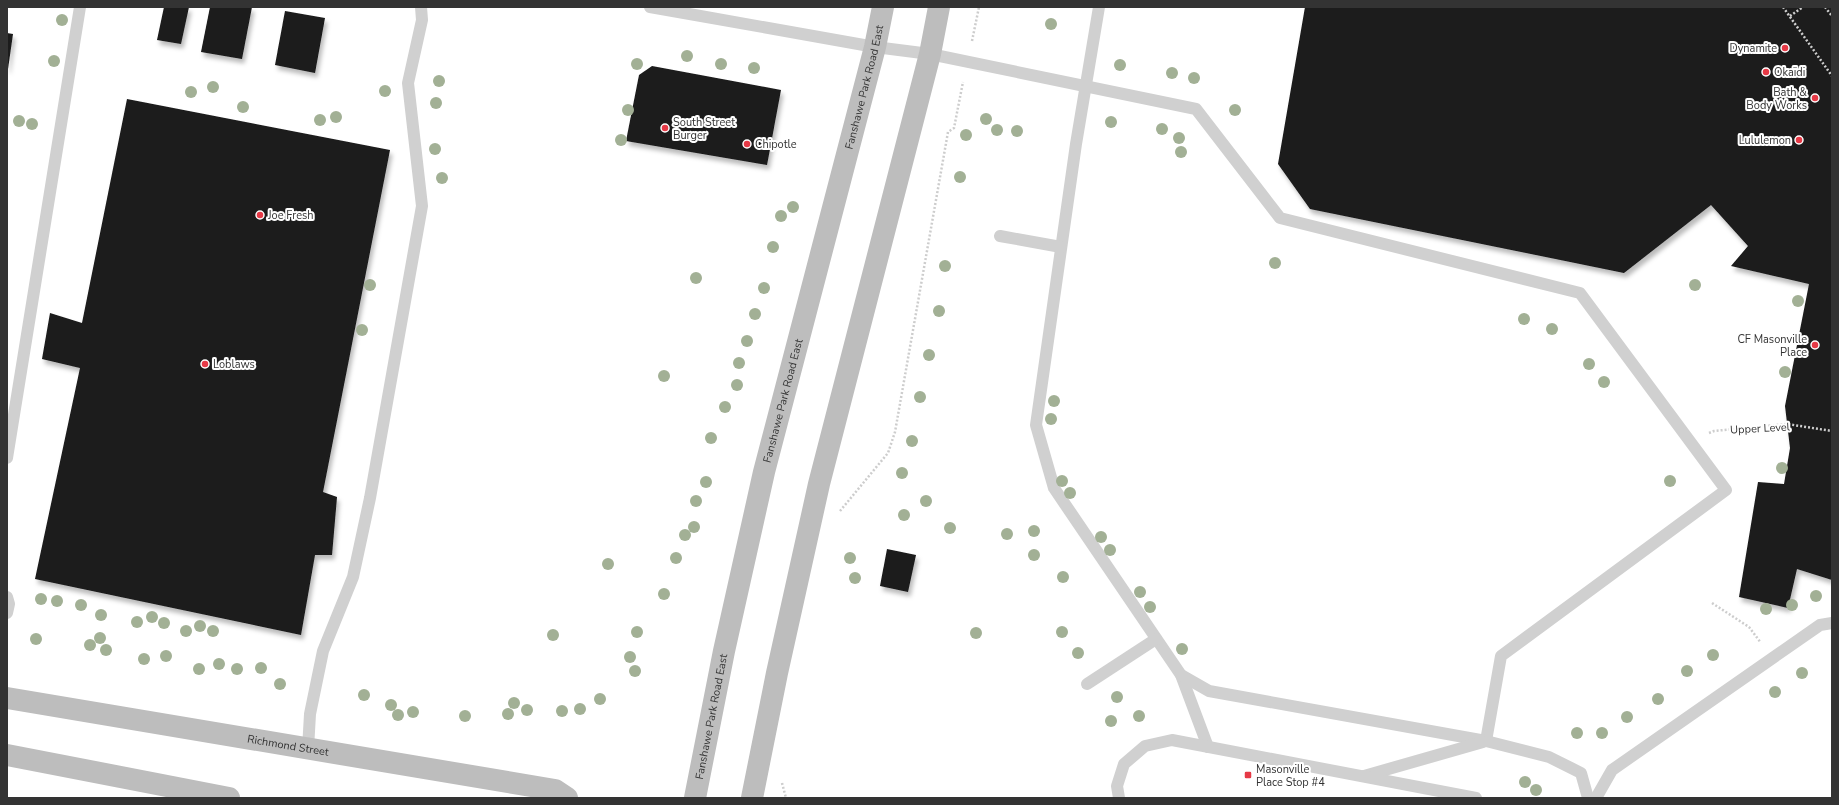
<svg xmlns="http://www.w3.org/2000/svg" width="1839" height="805" font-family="'Nunito Sans',sans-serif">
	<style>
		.building { fill: #1a1a1a; filter: url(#shadow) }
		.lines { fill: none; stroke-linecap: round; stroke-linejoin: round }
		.path { stroke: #cdcdcd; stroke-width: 2.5; stroke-dasharray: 2 2; stroke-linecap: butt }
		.lane { stroke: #d0d0d0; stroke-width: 12 }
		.secondary { stroke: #bdbdbd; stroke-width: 22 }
		.tree { fill: #a2b095 }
		.poi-dot { fill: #e63946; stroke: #fff; stroke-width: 1.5 }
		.labels { text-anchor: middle; stroke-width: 4; stroke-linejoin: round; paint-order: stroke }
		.poi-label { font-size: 11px; fill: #333; stroke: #fff; text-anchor: start }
		.street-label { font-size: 11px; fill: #333; stroke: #fff }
	</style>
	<defs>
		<filter id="shadow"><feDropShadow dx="2.5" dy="4.5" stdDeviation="2" flood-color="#0004"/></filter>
	</defs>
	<rect width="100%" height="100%" fill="#fff"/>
	<g class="building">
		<polygon points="164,7 189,7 181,44 157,40"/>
		<polygon points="210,7 252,7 242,59 201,52"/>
		<polygon points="1305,7 1832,7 1832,580 1797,569 1788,608 1739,597 1758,482 1784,484 1790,448 1785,406 1809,284 1731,266 1748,246 1711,205 1624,273 1310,209 1278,164"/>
		<polygon points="285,11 325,18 315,73 275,65"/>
		<polygon points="7,33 13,34 8,69 7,69"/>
		<polygon points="652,66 781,90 767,165 626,141 639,75"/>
		<polygon points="127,99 390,150 323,492 337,497 332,555 315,555 301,635 35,579 80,368 42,359 50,313 82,323"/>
		<polygon points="887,549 916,555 908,592 880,586"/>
	</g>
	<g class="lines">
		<g class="path">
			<polyline points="1783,7 1832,76"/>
			<polyline points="1825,7 1832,16"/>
			<polyline points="1790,16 1803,7"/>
			<polyline points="972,41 979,7"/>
			<polyline points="1709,433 1714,431 1787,424 1832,431"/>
			<polyline points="840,511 888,453 895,432 948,132 954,128 963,82"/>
			<polyline points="1712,603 1749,627 1761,643"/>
			<polyline points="782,783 786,798"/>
		</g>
		<g class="lane">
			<polyline points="650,7 875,47 930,54 1196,109 1280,218 1580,293 1726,490 1501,656 1486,741"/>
			<polyline points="1099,7 1076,144 1036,425 1054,488 1181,675 1208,747"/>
			<polyline points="1000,236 1061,247"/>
			<polyline points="7,458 80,7"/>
			<polyline points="7,597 9,604 7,613"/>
			<polyline points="1181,675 1209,691 1486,741 1549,757 1581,773 1588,798"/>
			<polyline points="1087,684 1156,639"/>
			<polyline points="308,749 310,714 323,651 353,577 370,498 422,206 408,83 422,20 421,7"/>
			<polyline points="1364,776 1483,742"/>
			<polyline points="1119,798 1117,786 1124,764 1145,746 1172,740 1476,798"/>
			<polyline points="1596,798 1612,770 1820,625 1832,623"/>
		</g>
		<g class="secondary">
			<path id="s1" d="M7,698L555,790L567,798"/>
			<polyline points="7,755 229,798"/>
			<path id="s2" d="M695,798L724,651L764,472L875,47L883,7"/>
			<polyline points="752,798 777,673 819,484 930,54 939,7"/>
		</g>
	</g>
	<g class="tree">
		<circle cx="62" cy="20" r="6"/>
		<circle cx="1051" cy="24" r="6"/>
		<circle cx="687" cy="56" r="6"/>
		<circle cx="54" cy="61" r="6"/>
		<circle cx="637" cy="64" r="6"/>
		<circle cx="721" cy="64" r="6"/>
		<circle cx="1120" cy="65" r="6"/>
		<circle cx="754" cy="68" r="6"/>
		<circle cx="1172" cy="73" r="6"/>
		<circle cx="1194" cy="78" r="6"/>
		<circle cx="439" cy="81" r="6"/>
		<circle cx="213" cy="87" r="6"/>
		<circle cx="385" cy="91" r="6"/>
		<circle cx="191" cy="92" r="6"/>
		<circle cx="436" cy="103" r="6"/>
		<circle cx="243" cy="107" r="6"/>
		<circle cx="628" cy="110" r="6"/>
		<circle cx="1235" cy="110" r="6"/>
		<circle cx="336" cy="117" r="6"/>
		<circle cx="986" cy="119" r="6"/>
		<circle cx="320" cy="120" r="6"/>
		<circle cx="19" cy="121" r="6"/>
		<circle cx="1111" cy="122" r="6"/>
		<circle cx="32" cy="124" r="6"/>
		<circle cx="1162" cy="129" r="6"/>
		<circle cx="997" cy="130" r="6"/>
		<circle cx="1017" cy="131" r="6"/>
		<circle cx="966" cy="135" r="6"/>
		<circle cx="1179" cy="138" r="6"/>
		<circle cx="621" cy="140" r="6"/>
		<circle cx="435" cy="149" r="6"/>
		<circle cx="1181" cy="152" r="6"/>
		<circle cx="960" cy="177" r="6"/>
		<circle cx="442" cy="178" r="6"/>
		<circle cx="793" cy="207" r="6"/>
		<circle cx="781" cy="216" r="6"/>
		<circle cx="773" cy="247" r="6"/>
		<circle cx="1275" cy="263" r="6"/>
		<circle cx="945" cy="266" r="6"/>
		<circle cx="696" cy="278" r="6"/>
		<circle cx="370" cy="285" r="6"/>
		<circle cx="1695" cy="285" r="6"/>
		<circle cx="764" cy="288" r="6"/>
		<circle cx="1798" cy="301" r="6"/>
		<circle cx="939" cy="311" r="6"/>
		<circle cx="755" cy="314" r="6"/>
		<circle cx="1524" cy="319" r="6"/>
		<circle cx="1552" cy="329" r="6"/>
		<circle cx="362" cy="330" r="6"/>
		<circle cx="747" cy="341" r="6"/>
		<circle cx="929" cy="355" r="6"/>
		<circle cx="739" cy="363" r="6"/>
		<circle cx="1589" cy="364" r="6"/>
		<circle cx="1785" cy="372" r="6"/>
		<circle cx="664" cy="376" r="6"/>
		<circle cx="1604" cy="382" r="6"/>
		<circle cx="737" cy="385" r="6"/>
		<circle cx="920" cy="397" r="6"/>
		<circle cx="1054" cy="401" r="6"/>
		<circle cx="725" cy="407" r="6"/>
		<circle cx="1051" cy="419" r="6"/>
		<circle cx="711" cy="438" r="6"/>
		<circle cx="912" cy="441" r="6"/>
		<circle cx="1782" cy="468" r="6"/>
		<circle cx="902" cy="473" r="6"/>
		<circle cx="1062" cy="481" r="6"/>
		<circle cx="1670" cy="481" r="6"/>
		<circle cx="706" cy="482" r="6"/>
		<circle cx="1070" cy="493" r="6"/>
		<circle cx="696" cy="501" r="6"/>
		<circle cx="926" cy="501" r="6"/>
		<circle cx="904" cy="515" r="6"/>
		<circle cx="694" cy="527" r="6"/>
		<circle cx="950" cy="528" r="6"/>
		<circle cx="1034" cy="531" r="6"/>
		<circle cx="1007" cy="534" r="6"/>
		<circle cx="685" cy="535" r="6"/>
		<circle cx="1101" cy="537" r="6"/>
		<circle cx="1110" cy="550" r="6"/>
		<circle cx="1034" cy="555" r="6"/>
		<circle cx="676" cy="558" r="6"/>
		<circle cx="850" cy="558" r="6"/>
		<circle cx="608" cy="564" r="6"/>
		<circle cx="1063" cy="577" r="6"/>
		<circle cx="855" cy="578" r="6"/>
		<circle cx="1140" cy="592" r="6"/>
		<circle cx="664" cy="594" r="6"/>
		<circle cx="1816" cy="596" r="6"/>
		<circle cx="41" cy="599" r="6"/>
		<circle cx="57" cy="601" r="6"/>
		<circle cx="81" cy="605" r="6"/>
		<circle cx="1792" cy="605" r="6"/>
		<circle cx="1150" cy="607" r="6"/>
		<circle cx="1766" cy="609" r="6"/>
		<circle cx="101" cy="615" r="6"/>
		<circle cx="152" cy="617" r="6"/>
		<circle cx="137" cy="622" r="6"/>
		<circle cx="164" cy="623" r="6"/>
		<circle cx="200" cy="626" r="6"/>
		<circle cx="186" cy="631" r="6"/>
		<circle cx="213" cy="631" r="6"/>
		<circle cx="637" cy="632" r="6"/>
		<circle cx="1062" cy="632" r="6"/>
		<circle cx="976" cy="633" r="6"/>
		<circle cx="553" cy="635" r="6"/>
		<circle cx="100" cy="638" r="6"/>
		<circle cx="36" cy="639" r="6"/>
		<circle cx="90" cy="645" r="6"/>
		<circle cx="1182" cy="649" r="6"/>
		<circle cx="106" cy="650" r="6"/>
		<circle cx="1078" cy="653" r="6"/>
		<circle cx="1713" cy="655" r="6"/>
		<circle cx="166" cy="656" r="6"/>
		<circle cx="630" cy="657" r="6"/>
		<circle cx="144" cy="659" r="6"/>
		<circle cx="219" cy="664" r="6"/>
		<circle cx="261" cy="668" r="6"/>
		<circle cx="199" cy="669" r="6"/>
		<circle cx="237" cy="669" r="6"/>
		<circle cx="635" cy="671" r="6"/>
		<circle cx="1687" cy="671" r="6"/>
		<circle cx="1802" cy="673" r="6"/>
		<circle cx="280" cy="684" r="6"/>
		<circle cx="1775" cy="692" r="6"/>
		<circle cx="364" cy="695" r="6"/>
		<circle cx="1117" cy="697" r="6"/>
		<circle cx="600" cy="699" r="6"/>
		<circle cx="1658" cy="699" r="6"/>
		<circle cx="514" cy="703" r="6"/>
		<circle cx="391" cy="705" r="6"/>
		<circle cx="580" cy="709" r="6"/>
		<circle cx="527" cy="710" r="6"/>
		<circle cx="562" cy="711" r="6"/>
		<circle cx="413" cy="712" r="6"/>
		<circle cx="508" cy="714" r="6"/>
		<circle cx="398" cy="715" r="6"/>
		<circle cx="465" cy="716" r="6"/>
		<circle cx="1139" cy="716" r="6"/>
		<circle cx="1627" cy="717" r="6"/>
		<circle cx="1111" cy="721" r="6"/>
		<circle cx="1577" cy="733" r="6"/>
		<circle cx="1602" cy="733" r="6"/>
		<circle cx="1525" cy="782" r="6"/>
		<circle cx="1536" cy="790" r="6"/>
	</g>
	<g class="poi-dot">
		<circle cx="1785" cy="48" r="4"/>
		<circle cx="1766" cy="72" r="4"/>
		<circle cx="1815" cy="98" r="4"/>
		<circle cx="665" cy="128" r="4"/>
		<circle cx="1799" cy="140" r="4"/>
		<circle cx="747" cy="144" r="4"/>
		<circle cx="260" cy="215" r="4"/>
		<circle cx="1815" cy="345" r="4"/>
		<circle cx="205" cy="364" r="4"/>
		<rect x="1244" y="771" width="8" height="8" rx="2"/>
	</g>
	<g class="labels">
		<g class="poi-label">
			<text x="1777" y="52" text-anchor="end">Dynamite</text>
			<text x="1774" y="76">Okaïdi</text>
			<text x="1807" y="96" text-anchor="end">Bath &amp;<tspan x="1807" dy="13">Body Works</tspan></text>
			<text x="673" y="126">South Street<tspan x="673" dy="13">Burger</tspan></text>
			<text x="1791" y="144" text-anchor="end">Lululemon</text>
			<text x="755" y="148">Chipotle</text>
			<text x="268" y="219">Joe Fresh</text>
			<text x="1807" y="343" text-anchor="end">CF Masonville<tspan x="1807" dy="13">Place</tspan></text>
			<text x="213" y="368">Loblaws</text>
			<text x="1256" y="773">Masonville<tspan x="1256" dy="13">Place Stop #4</tspan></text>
		</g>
		<g class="street-label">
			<text dy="4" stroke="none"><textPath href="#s2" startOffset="731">Fanshawe Park Road East</textPath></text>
			<text dy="4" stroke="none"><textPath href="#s2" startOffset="407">Fanshawe Park Road East</textPath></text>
			<text transform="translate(1760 428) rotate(-3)" y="4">Upper Level</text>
			<text dy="4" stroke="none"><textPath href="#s2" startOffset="83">Fanshawe Park Road East</textPath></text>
			<text dy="4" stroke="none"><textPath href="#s1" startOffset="285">Richmond Street</textPath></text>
		</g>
	</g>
	<rect width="1839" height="805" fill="none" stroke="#333333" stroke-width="16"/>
</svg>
